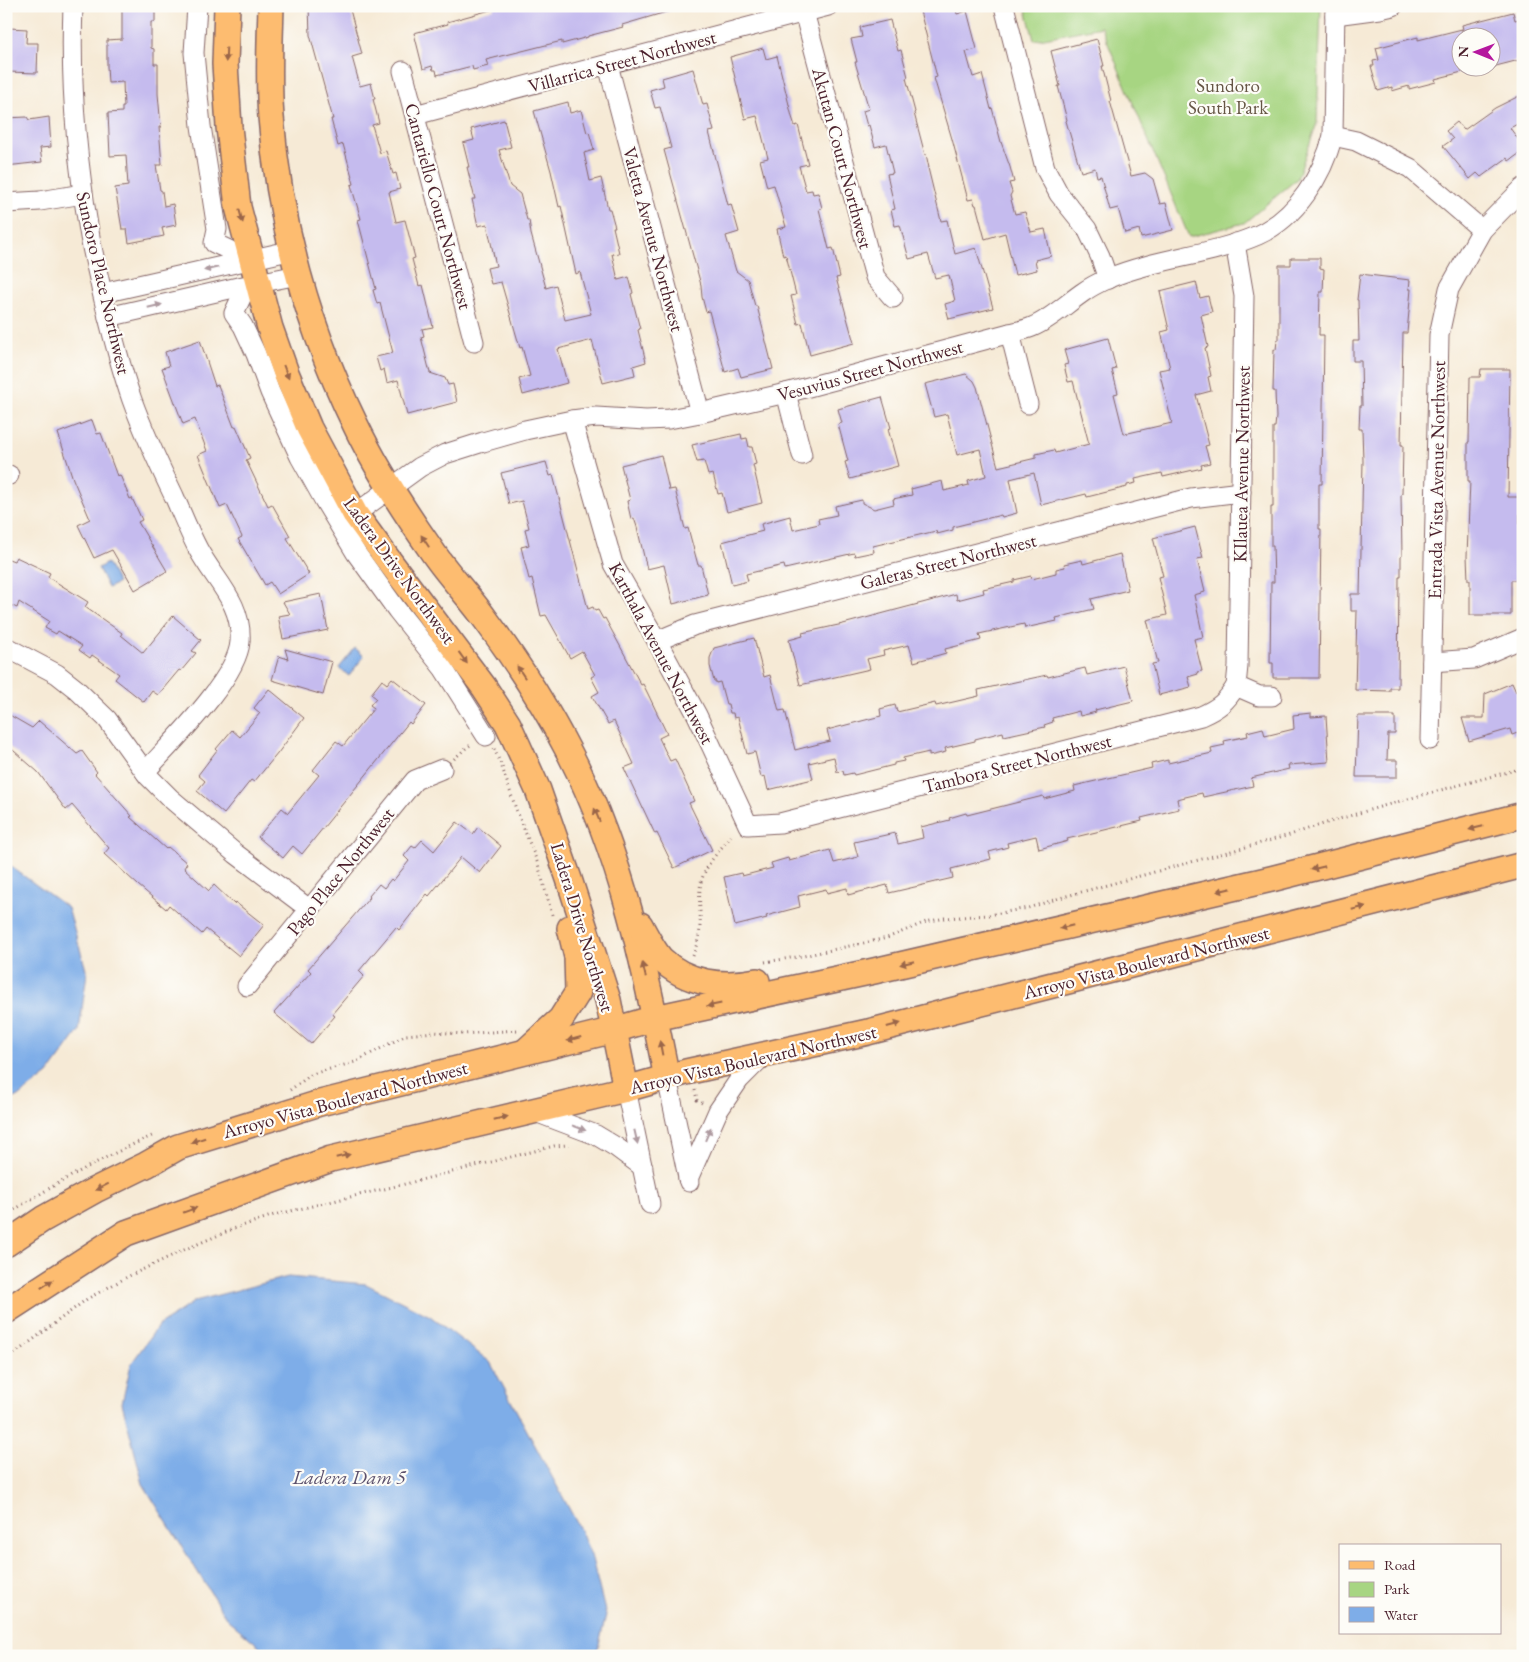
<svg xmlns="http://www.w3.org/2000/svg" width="1529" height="1662" font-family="'EB Garamond',serif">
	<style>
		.green { fill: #a7d582; stroke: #787a56 }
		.water { fill: #7eade8; stroke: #64668a }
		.building { fill: #c5bbee }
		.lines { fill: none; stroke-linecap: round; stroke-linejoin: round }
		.minor-casing { stroke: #866667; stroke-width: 21 }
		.major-casing { stroke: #866667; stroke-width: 28 }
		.path { stroke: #866667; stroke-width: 3; stroke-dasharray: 1 4; stroke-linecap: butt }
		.minor { stroke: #fff; stroke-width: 19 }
		.major { stroke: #fdbc6f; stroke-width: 25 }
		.oneway { fill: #9b664a }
		.oneway2 { fill: #ae9aa0 }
		.labels { text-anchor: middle; stroke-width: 4.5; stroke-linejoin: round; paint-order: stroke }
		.street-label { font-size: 19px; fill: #4a1f2b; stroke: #fdfcf7 }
		.park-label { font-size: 19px; fill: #665645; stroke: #fdfcf7 }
		.water-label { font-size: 20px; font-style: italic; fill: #5c516d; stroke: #fdfcf7 }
	</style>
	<rect width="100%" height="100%" fill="#fdfcf7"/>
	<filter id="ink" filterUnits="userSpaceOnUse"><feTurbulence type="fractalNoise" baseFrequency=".02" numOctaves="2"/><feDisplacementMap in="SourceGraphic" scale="10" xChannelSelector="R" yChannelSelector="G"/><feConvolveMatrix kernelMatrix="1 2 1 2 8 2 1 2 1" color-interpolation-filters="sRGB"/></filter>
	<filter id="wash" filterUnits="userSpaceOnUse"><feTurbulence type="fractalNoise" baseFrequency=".0096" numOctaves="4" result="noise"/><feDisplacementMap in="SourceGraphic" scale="20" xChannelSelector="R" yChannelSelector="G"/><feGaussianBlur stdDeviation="1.12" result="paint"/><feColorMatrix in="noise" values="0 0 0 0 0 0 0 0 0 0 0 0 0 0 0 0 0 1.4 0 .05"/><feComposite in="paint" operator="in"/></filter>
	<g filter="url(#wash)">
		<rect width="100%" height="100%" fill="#f6ead6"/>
		<polygon class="green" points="1025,6 1321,6 1317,123 1297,179 1244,223 1189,237 1101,27 1034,40"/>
		<g class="water">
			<polygon points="107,563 118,583 108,588 98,568"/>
			<polygon points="355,648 364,656 349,676 339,668"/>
			<polygon points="6,863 68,908 87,973 79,1031 48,1074 19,1096 6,1102"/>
			<polygon points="288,1277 366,1284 430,1316 490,1362 578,1525 591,1555 606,1615 596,1656 271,1656 227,1619 143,1484 122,1403 131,1364 158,1326 195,1301"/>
		</g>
		<g id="blocks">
			<g class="building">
				<polygon points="122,6 155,6 155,22 151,22 151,48 154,49 154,64 158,64 158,94 161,127 159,127 162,165 156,165 160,190 162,191 164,206 173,204 176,225 162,228 164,236 129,243 127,229 122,229 115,188 128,186 126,155 110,156 108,113 122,112 122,107 124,107 123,82 108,83 107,66 107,40 122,39"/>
				<polygon points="309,6 349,6 362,54 352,57 360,86 371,83 375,99 373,99 379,123 372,125 380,153 386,151 393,174 396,173 400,189 389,192 396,222 405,220 415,258 412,259 419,286 423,285 433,327 422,329 424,336 421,337 430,373 445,378 448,385 453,384 457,402 407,415 398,380 387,383 384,369 380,371 376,357 393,353 380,303 377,304 373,290 376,289 358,220 361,219 351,185 354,184 343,144 338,146 331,119 333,119 310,35"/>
				<polygon points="493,6 673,6 673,10 622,25 623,27 588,36 588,37 562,44 562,41 486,60 488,66 473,70 472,66 437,75 436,70 433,70 432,66 423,69 414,33 448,24 447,22 494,9"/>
				<polygon points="939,6 955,6 957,14 967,11 977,49 966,52 973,77 982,74 991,109 992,108 1001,142 1010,167 1014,182 1009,183 1012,192 1010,196 1015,214 1025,212 1031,232 1045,229 1051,256 1035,260 1037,270 1015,275 1005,233 985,239 976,205 975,205 973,199 968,200 952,139 934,78 937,77 920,11"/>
				<polygon points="1513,12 1515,20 1519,19 1520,24 1523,24 1523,59 1492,67 1492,38 1465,38 1462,25"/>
				<polygon points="890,20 898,51 901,50 908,77 906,78 915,112 914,113 925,155 926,154 929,168 928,168 941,221 947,220 955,254 976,248 993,308 949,319 945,304 955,301 949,275 935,278 928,254 909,259 900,225 895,226 891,210 895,209 887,174 893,173 886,144 875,147 869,125 867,126 863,111 869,109 855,62 857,62 851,39 862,37 860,27"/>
				<polygon points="9,28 27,29 26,43 38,43 37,73 8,72"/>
				<polygon points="1462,29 1462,72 1435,79 1436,82 1409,89 1409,86 1392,91 1392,87 1378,91 1371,66 1374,66 1373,61 1379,60 1376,48 1418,37 1418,40"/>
				<polygon points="1097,39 1104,66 1102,66 1111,101 1110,101 1131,176 1145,173 1153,179 1160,204 1166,203 1173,230 1141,238 1139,229 1125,233 1118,208 1110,210 1101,176 1097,177 1095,168 1081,172 1066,121 1067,120 1058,86 1060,86 1051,51"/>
				<polygon points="763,48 766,59 777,56 792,117 795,126 798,125 808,164 799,166 806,191 812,190 813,194 818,193 822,208 819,209 829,249 833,248 840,277 836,278 854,343 810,355 802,323 798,324 791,296 796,295 786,255 783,256 777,229 786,227 774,185 767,187 760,160 768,158 757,116 745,119 730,57"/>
				<polygon points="693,69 703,105 707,104 714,131 709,132 728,205 731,204 739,232 726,236 736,271 748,280 755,306 757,306 773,369 741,377 738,368 725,372 709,311 706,312 702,297 701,285 664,150 671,148 660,107 655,108 650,90 664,86 662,78"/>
				<polygon points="1523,94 1523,121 1510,128 1523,146 1523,151 1509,161 1507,158 1481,177 1477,173 1470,179 1443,146 1453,139 1446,131 1457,122 1464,130 1495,108"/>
				<polygon points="568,102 570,113 581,110 587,133 589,132 594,150 584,153 590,181 601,178 608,209 610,209 615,227 613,227 619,253 612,254 618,280 629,277 633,293 631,294 640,329 638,330 646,362 633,366 635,375 603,383 592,340 558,349 567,383 523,395 519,379 530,376 522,347 520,348 501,282 491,284 487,268 496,266 487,224 478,226 472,199 475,199 467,167 469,167 463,143 474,140 471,129 504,120 511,147 499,150 510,186 520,194 527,220 529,220 531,234 546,288 556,285 565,320 591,314 580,272 576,274 561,206 559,207 551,171 534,111"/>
				<polygon points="27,117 29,120 49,117 51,147 40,148 42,162 6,166 6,118"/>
				<polygon points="1291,258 1320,258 1320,268 1324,269 1323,292 1320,292 1319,335 1324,335 1322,484 1319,484 1319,529 1321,529 1319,678 1273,678 1273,663 1270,663 1271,582 1274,582 1273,546 1271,546 1271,507 1273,507 1273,427 1275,427 1276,417 1275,391 1273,391 1274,349 1276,350 1277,340 1279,340 1279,265 1291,265"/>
				<polygon points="1360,274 1410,280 1409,289 1411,289 1407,333 1403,333 1401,445 1403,445 1402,494 1401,494 1402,556 1401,556 1401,577 1399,577 1398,688 1390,688 1390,691 1355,690 1357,611 1351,611 1351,594 1360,594 1363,461 1362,429 1359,429 1360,406 1362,406 1361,361 1353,361 1353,341 1359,341 1358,300 1357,300"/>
				<polygon points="1196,282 1200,298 1208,296 1212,312 1201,315 1208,347 1205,348 1211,376 1208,377 1211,391 1196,395 1209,445 1205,446 1210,463 1201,465 1202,468 1163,477 1162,473 1135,479 1136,483 1127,485 1127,487 1087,497 1086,494 1041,505 1034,473 1010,479 1017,513 1002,517 1001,515 953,527 953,530 937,534 936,531 873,546 874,552 855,556 854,553 785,569 784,565 746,574 748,581 732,585 722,542 763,531 761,524 790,516 793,530 819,524 818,519 837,515 835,506 862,500 862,503 874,509 894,504 893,499 912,495 911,489 942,481 944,491 969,485 968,481 986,476 980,449 957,455 947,414 934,417 925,384 966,374 974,381 977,387 998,467 1036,458 1036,454 1054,450 1055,453 1089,444 1073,381 1068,382 1064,365 1068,364 1064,350 1108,338 1116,369 1112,370 1118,393 1114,394 1124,434 1172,423 1159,370 1170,368 1161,332 1169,330 1160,291"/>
				<polygon points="200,340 215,386 218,385 234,427 236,426 250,458 246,460 268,506 272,504 290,536 287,538 309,574 278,594 270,582 265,585 238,539 242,537 227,505 220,508 198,455 207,451 195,419 183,424 162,368 169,366 165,352"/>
				<polygon points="1481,369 1510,369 1508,497 1520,497 1519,580 1511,580 1511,615 1470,615 1470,580 1468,580 1467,556 1470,481 1468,481 1468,442 1469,442 1470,377 1480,377"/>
				<polygon points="882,397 891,428 888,429 898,466 850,479 845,462 848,461 838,424 842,423 838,409"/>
				<polygon points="92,420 97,434 101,433 117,476 120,475 130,499 132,498 142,520 138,522 167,571 135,590 112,550 94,558 78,525 90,519 73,479 58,433"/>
				<polygon points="741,434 742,439 747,438 749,447 752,447 756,464 753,465 762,503 727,512 722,493 718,494 713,474 708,475 704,461 697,462 692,445"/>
				<polygon points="661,455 669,490 675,489 685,529 688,528 698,565 701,565 708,595 673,604 664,565 647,569 637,527 634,518 631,519 627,501 630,500 621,465"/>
				<polygon points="546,462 550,476 553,475 588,609 593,607 595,611 598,610 603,619 605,618 641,685 643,684 648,694 667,734 659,738 670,761 675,759 694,801 689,803 712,850 674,868 657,833 655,834 624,768 634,764 614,721 608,724 592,696 599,692 591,677 595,675 582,651 570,658 546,615 541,616 532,578 529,579 521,547 529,545 525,529 529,528 522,501 509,504 501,473"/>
				<polygon points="1195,527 1203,558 1197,559 1205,592 1194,595 1203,637 1194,639 1202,671 1197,672 1198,674 1188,677 1191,687 1159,695 1152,664 1158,663 1147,620 1167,615 1158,577 1163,576 1153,538"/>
				<polygon points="1120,554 1128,590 1091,599 1094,609 1056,618 1057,621 1025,628 1024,624 979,634 981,640 945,649 946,653 914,662 909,645 883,651 884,655 867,659 870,669 800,685 789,640 803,636 802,633 843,624 956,594 957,600 984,593 983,589 1014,582 1014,580 1031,576 1032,579 1056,573 1056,569 1065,567 1064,564 1082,560 1083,564"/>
				<polygon points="16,557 50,573 48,577 88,602 85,607 122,633 121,635 143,653 173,616 201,640 192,651 196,653 181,671 179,670 158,695 152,691 144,702 115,679 119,674 92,655 90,658 79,650 82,646 58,631 56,634 45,628 49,621 19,602 17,608 6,603 6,558 14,561"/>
				<polygon points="321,594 328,630 283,639 278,616 290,614 283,602"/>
				<polygon points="754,638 764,677 770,675 779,711 785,710 795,750 830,741 827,730 881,716 880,709 895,705 897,712 935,703 936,706 979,696 978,690 1047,675 1048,677 1085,668 1087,675 1124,666 1133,701 1095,710 1096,712 1080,716 1079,711 1052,718 1053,722 1044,725 1045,727 1004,736 1003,732 975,739 975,741 945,748 946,752 929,756 929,752 903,758 904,761 894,763 894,765 854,775 853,773 844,775 843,771 837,772 834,757 809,763 813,779 768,790 765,776 761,777 755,752 747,754 738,717 734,718 733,713 730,713 728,704 726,704 720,682 716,683 716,681 714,681 710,666 710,658 714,648"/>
				<polygon points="285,649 332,662 323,695 272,680 279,656 288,659"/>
				<polygon points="392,678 426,705 411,724 409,722 302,854 293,846 283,858 258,837 282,808 288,813 319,775 313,770 336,741 343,746 374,708 370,705 376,698 371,694 382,680 387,684"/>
				<polygon points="1512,683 1516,692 1523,690 1523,731 1512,735 1510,729 1469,741 1462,718 1484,718 1485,694"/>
				<polygon points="269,689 304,718 278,753 254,782 251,780 224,814 197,791 205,781 198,775 217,750 216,749 232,730 240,737 260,713 254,708"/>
				<polygon points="6,713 32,728 39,721 77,754 82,751 97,772 95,774 132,816 130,817 166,849 168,847 187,863 184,868 209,891 214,885 234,904 235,902 264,925 239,956 206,929 202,934 169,905 166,909 138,885 104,854 109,848 72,805 66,810 38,772 6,744"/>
				<polygon points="1311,713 1311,717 1326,716 1329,762 1288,765 1289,769 1251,778 1253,786 1203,797 1202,793 1177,799 1179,809 1141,818 1142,821 1067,839 1068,841 1039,849 1036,836 1007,843 1008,847 989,852 991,859 951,869 953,878 889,893 887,885 848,895 847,888 827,893 826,889 798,896 800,907 766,916 767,918 735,926 724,877 741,873 742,876 773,868 771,863 788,858 789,861 830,850 834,863 858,857 854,842 895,833 898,844 923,838 921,827 950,820 949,818 966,813 967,815 1043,796 1044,799 1075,791 1074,786 1152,768 1151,764 1168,760 1168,763 1212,753 1211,748 1225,745 1224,741 1248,736 1247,732 1263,728 1265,736 1294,729 1293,715"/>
				<polygon points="1358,716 1395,716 1395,734 1388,734 1387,760 1397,760 1397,777 1356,777"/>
				<polygon points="457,822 473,834 478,827 501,846 480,873 461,857 429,896 427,894 399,930 396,927 359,971 364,976 332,1014 335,1016 311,1044 274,1013 311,972 308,969 370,897 369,896 379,884 384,888 391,879 393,881 409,861 404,856 412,846 415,848 422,840 434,851"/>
			</g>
		</g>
	</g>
	<g filter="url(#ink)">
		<use href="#blocks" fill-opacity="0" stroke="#866667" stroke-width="1"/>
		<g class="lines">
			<g class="minor-casing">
				<g id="minor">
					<path d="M73,6C70,82 76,156 89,231C92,250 97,269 101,288C110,326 119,363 132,400C144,433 159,465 174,496C182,514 189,532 198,549C215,581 243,603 240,642C237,679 171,743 145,772"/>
					<polyline points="197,6 194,53 201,126 217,229 214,243 229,250"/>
					<polyline points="1004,6 1045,168 1059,194 1087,229 1100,256 1108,279"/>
					<polyline points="804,12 875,277 893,298"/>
					<polyline points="1335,15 1380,9 1393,6"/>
					<polyline points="608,65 700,413"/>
					<polyline points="403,71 474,342"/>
					<polyline points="415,115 828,6"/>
					<polyline points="1333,136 1356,141 1410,168 1482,230"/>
					<polyline points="6,203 40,201 83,194"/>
					<polyline points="1235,243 1244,296 1238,666 1236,686"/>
					<polyline points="103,293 293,250"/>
					<polyline points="241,298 234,313 243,326 256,354 270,392 300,457 324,500 356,553 397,610 443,668 486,736"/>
					<polyline points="108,317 238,287 298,275"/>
					<polyline points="1010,333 1028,404"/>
					<polyline points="786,393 802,455"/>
					<path d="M572,420L613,564L657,641L697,715L748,825L780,823L1201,716C1219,708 1226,702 1236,686L1259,696H1272"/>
					<polyline points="6,475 9,475"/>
					<path d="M355,514L420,467L445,454L483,442L525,430L572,420L596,417L646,420L669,419L700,413L786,393L1010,333C1018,331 1025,330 1032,327C1051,319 1066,304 1082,293C1090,287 1100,282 1109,278C1157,258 1210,256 1258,235C1297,217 1322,176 1333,136L1335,6"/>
					<polyline points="657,641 695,625 1191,498 1241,492"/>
					<polyline points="6,647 57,674 76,689 107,719 148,776 170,798 236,854 309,909"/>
					<polyline points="1432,662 1474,659 1523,638"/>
					<polyline points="1430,740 1439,335 1449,289 1482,230 1523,188"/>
					<polyline points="247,986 415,780 442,769"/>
					<polyline points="667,1078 689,1182"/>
					<polyline points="626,1089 650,1204"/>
					<polyline points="533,1111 596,1135 616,1147 643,1167"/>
					<polyline points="688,1179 718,1111 739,1080 764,1055"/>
				</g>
			</g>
			<g class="major-casing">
				<g id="major">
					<polyline points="227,6 225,64 229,127 238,207 270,328 286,373 309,428 355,514 384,554 484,687 508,724 538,790 569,879 608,1000 626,1089"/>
					<path d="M271,6C270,43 268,81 271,117C279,224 309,330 356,426C377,470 404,511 432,551C448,575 469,596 486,620C517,662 546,707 570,754C622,855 645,967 667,1078"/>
					<path d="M640,925C646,936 653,950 661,959C687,984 723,988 757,981"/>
					<polyline points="527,1050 561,1019 578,992 577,957 570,928"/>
					<polyline points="6,1244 43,1219 95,1190 146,1165 178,1147 320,1103 614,1030 655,1018 874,971 1271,879 1523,815"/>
					<polyline points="6,1311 126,1233 331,1159 626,1089 686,1072 868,1032 1523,865"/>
				</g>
			</g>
			<g class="path">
				<polyline points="494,749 501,764 516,809 538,864 553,918"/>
				<polyline points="454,759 466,748 472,744"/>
				<path d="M693,956C696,946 700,936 700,926C701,911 698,897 701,882C706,864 720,850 731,836"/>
				<path d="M765,962L803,956L887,938L926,922L945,918L989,915L1028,908L1063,897L1290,835C1366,809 1445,789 1523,768"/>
				<polyline points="290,1090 312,1074 355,1062 406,1035 434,1032 463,1034 518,1030"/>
				<polyline points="695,1090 697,1100 702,1103"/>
				<path d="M6,1215C53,1185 101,1158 152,1136"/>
				<polyline points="6,1360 87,1299 129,1276 186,1249 233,1229 274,1215 405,1184 554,1146 569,1145"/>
			</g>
			<use href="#minor" class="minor"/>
			<use href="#major" class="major"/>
		</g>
		<defs><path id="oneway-solid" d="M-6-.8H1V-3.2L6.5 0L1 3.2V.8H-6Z" transform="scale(1.25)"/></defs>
		<g class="oneway">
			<use href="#oneway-solid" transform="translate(226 55) rotate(92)"/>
			<use href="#oneway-solid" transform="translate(241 216) rotate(75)"/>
			<use href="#oneway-solid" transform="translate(286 372) rotate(69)"/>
			<use href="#oneway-solid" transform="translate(425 541) rotate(-123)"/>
			<use href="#oneway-solid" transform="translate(463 658) rotate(54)"/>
			<use href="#oneway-solid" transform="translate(521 672) rotate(-123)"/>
			<use href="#oneway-solid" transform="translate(597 815) rotate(-112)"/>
			<use href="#oneway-solid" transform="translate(1476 828) rotate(166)"/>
			<use href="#oneway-solid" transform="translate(1318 868) rotate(166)"/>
			<use href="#oneway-solid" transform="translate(1224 890) rotate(167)"/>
			<use href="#oneway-solid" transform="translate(1359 908) rotate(-14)"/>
			<use href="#oneway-solid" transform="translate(1066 927) rotate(167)"/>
			<use href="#oneway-solid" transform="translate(907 963) rotate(167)"/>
			<use href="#oneway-solid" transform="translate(644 970) rotate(-104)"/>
			<use href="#oneway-solid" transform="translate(714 1005) rotate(168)"/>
			<use href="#oneway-solid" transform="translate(894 1025) rotate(-15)"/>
			<use href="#oneway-solid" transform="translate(574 1039) rotate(165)"/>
			<use href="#oneway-solid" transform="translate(661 1048) rotate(-101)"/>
			<use href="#oneway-solid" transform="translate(501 1118) rotate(-13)"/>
			<use href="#oneway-solid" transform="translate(198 1140) rotate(162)"/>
			<use href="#oneway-solid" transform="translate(343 1156) rotate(-13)"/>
			<use href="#oneway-solid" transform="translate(102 1187) rotate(154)"/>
			<use href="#oneway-solid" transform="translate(190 1210) rotate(-20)"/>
			<use href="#oneway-solid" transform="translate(47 1284) rotate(-33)"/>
		</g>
		<g class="oneway2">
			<use href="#oneway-solid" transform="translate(211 269) rotate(167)"/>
			<use href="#oneway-solid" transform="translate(155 306) rotate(-13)"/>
			<use href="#oneway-solid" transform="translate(579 1128) rotate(20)"/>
			<use href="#oneway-solid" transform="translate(708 1134) rotate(-67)"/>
			<use href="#oneway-solid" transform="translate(636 1137) rotate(77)"/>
		</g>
	</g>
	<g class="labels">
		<g class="street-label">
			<text transform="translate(622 61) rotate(-15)" y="7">Villarrica Street Northwest</text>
			<text transform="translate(843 158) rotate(75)" y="7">Akutan Court Northwest</text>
			<text transform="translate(439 206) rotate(75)" y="7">Cantariello Court Northwest</text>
			<text transform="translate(654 239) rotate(75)" y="7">Valetta Avenue Northwest</text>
			<text transform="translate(104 283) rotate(77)" y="7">Sundoro Place Northwest</text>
			<text transform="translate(870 370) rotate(-15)" y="7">Vesuvius Street Northwest</text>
			<text transform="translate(1241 464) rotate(-89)" y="7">KIlauea Avenue Northwest</text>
			<text transform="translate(1436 480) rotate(-89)" y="7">Entrada Vista Avenue Northwest</text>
			<text transform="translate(948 561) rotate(-14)" y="7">Galeras Street Northwest</text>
			<text transform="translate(400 570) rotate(54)" y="7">Ladera Drive Northwest</text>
			<text transform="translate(662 653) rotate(62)" y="7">Karthala Avenue Northwest</text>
			<text transform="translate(1017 763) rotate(-14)" y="7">Tambora Street Northwest</text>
			<text transform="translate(340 871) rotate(-51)" y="7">Pago Place Northwest</text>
			<text transform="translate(583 927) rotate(73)" y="7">Ladera Drive Northwest</text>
			<text transform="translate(1146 962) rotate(-14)" y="7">Arroyo Vista Boulevard Northwest</text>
			<text transform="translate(753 1059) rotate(-13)" y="7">Arroyo Vista Boulevard Northwest</text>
			<text transform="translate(345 1099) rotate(-15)" y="7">Arroyo Vista Boulevard Northwest</text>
		</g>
		<g class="park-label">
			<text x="1228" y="92">Sundoro<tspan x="1228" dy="22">South Park</tspan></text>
		</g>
		<g class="water-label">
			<text x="349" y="1484">Ladera Dam 5</text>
		</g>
	</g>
	<rect width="1529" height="1662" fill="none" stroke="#fdfcf7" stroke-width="25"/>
	<rect x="1339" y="1544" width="162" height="90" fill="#fdfcf7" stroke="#b5a4a5"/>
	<rect x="1349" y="1561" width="25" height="8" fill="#fdbc6f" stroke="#b5a4a5"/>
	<text x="1384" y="1570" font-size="15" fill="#4a1f2b">Road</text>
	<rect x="1349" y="1582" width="25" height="15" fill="#a7d582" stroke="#b5a4a5"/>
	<text x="1384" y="1594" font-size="15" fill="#4a1f2b">Park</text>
	<rect x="1349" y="1607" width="25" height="15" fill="#7eade8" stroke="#b5a4a5"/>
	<text x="1384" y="1620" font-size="15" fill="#4a1f2b">Water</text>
	<g transform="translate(1476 52) rotate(271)"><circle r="24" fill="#fdfcf7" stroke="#b5a4a5"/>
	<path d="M0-4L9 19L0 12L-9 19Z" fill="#b5179e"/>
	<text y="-8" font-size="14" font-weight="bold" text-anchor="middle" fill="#4a1f2b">N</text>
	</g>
</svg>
